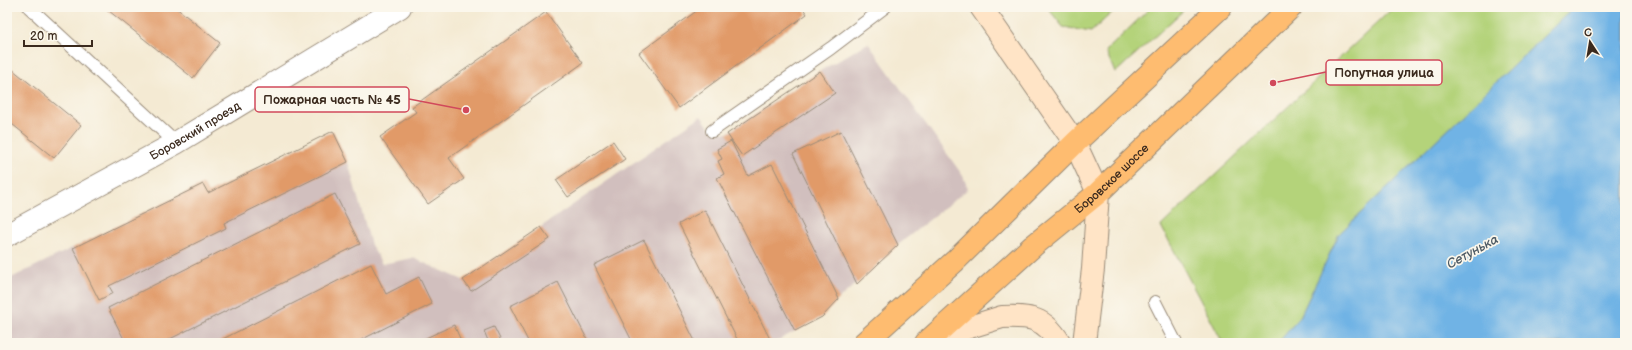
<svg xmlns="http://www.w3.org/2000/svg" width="1632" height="350" font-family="'Balsamiq Sans',sans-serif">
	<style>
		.industrial { fill: #d1bfbe }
		.green { fill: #b4d37a; stroke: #787e4c }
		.water { fill: #6fb3e5; stroke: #556e82 }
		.building { fill: #e19a67 }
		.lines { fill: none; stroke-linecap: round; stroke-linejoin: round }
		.lane-casing { stroke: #988a78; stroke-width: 14 }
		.street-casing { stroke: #988a78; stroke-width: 24 }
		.secondary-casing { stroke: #988a78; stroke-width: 24 }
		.primary-casing { stroke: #988a78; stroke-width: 24 }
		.lane { stroke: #fff; stroke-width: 12 }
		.street { stroke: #fff; stroke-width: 22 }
		.secondary { stroke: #ffe4c6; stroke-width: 22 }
		.primary { stroke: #febc70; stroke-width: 22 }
		.labels { text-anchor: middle; stroke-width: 3.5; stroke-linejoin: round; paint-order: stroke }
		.street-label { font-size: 12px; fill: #3b2a1e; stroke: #fbf7ec }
		.water-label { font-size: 13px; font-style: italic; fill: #4d5a64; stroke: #fbf7ec }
		.leader { fill: none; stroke: #d1495b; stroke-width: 1.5 }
		.callout-dot { fill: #d1495b; stroke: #fbf7ec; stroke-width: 1.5 }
		.callout { fill: #fbf7ec; stroke: #d1495b; stroke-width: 1.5 }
		.callout-label { font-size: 13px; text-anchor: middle; font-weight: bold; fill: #3b2a1e }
	</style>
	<rect width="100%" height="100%" fill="#fbf7ec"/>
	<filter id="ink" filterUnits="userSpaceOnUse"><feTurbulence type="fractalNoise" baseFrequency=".025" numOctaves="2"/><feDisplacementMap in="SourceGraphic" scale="8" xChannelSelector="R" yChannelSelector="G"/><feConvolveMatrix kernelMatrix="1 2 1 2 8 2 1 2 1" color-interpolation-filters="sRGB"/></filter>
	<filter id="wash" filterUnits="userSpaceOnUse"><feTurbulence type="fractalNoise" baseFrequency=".012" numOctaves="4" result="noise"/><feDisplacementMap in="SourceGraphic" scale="16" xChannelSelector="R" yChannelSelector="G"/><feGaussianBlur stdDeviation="0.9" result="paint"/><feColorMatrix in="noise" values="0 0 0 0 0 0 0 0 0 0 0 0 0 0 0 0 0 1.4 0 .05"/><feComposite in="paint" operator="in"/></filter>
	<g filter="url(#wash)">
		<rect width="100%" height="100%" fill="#f4ead3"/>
		<polygon class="industrial" points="868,43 963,176 968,189 898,245 839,299 822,317 773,343 7,343 7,280 203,184 208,193 333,131 348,162 371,245 382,264 413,258 463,280 541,227 701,116 712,131 727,133 820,71"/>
		<g class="green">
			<polygon points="1047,7 1118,7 1091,32 1063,27"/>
			<polygon points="1151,7 1187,7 1115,73 1106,51"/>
			<polygon points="1394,7 1625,7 1625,343 1223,343 1161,226"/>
		</g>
		<polygon class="water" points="1574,7 1625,7 1625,343 1278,343 1300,317 1339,234"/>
		<g id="blocks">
			<g class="building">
				<polygon points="104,7 175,7 220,43 193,78"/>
				<polygon points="702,7 802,7 807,14 679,108 639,53"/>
				<polygon points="546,12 583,63 449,158 464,179 428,204 380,137 416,112 412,107"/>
				<polygon points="7,65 81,125 54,158 7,120"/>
				<polygon points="820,71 835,93 742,156 727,134"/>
				<polygon points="333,131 348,162 224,223 226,228 109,286 113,293 99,300 73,248 203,184 208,193"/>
				<polygon points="841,131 898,245 857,284 793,154"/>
				<polygon points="613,141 625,159 568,197 556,180"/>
				<polygon points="731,141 748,176 772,164 839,299 822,317 795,331 717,178 724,174 718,161 722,159 717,149"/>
				<polygon points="335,194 360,244 162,343 126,343 108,308"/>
				<polygon points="705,210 772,343 739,343 679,224"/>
				<polygon points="541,227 550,239 471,291 463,280"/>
				<polygon points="644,240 696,343 633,343 594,265"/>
				<polygon points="371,264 386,294 419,277 432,304 355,343 215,343"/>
				<polygon points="558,282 589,343 529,343 510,306"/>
				<polygon points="454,325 462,343 415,343"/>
				<polygon points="494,327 502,343 489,343 484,331"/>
			</g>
		</g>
	</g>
	<g filter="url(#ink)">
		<use href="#blocks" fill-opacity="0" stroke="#988a78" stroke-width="1"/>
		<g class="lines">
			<g class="lane-casing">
				<g id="lane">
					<polyline points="29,7 176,143"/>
					<polyline points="712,131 831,48 885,7"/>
					<polyline points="1155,302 1176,343"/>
				</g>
			</g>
			<g class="street-casing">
				<g id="street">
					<path id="s1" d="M7,235L176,143L400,7"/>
				</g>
			</g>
			<g class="secondary-casing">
				<g id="secondary">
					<polyline points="981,7 1075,143 1098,193 1093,269 1084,343"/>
					<path d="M931,339L1002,317C1030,316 1044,317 1060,343"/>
				</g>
			</g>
			<g class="primary-casing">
				<g id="primary">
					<polyline points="864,343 955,261 1075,143 1221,7"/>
					<path id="s2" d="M926,343L1033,246L1098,193L1291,7"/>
				</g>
			</g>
			<use href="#lane" class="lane"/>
			<use href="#street" class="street"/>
			<use href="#secondary" class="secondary"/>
			<use href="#primary" class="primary"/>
		</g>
	</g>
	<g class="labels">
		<g class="street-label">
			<text dy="4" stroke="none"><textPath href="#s1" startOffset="215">Боровский проезд</textPath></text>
			<text dy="4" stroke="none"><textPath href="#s2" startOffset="248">Боровское шоссе</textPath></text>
		</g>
		<g class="water-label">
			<text transform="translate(1472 251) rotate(-29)" y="5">Сетунька</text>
		</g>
	</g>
	<path class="leader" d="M1273 83L1326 72M466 110L409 99"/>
	<g class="callout-dot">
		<circle cx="1273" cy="83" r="4"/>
		<circle cx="466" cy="110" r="4"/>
	</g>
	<g class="callout">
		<rect x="1326" y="60" width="116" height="25" rx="4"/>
		<rect x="255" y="87" width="154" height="25" rx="4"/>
	</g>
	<g class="callout-label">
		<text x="1384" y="77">Попутная улица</text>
		<text x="332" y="104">Пожарная часть № 45</text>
	</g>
	<rect width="1632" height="350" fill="none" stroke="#fbf7ec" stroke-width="24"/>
	<g transform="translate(1590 42) rotate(348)" stroke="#fbf7ec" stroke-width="3" paint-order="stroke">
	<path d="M0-3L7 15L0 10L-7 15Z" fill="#3b2a1e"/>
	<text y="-6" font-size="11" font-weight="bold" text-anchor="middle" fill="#3b2a1e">С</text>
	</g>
	<path d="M24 40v6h68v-6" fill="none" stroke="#3b2a1e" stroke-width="2"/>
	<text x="30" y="40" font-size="12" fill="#3b2a1e" stroke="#fbf7ec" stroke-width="3" paint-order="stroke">20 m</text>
</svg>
